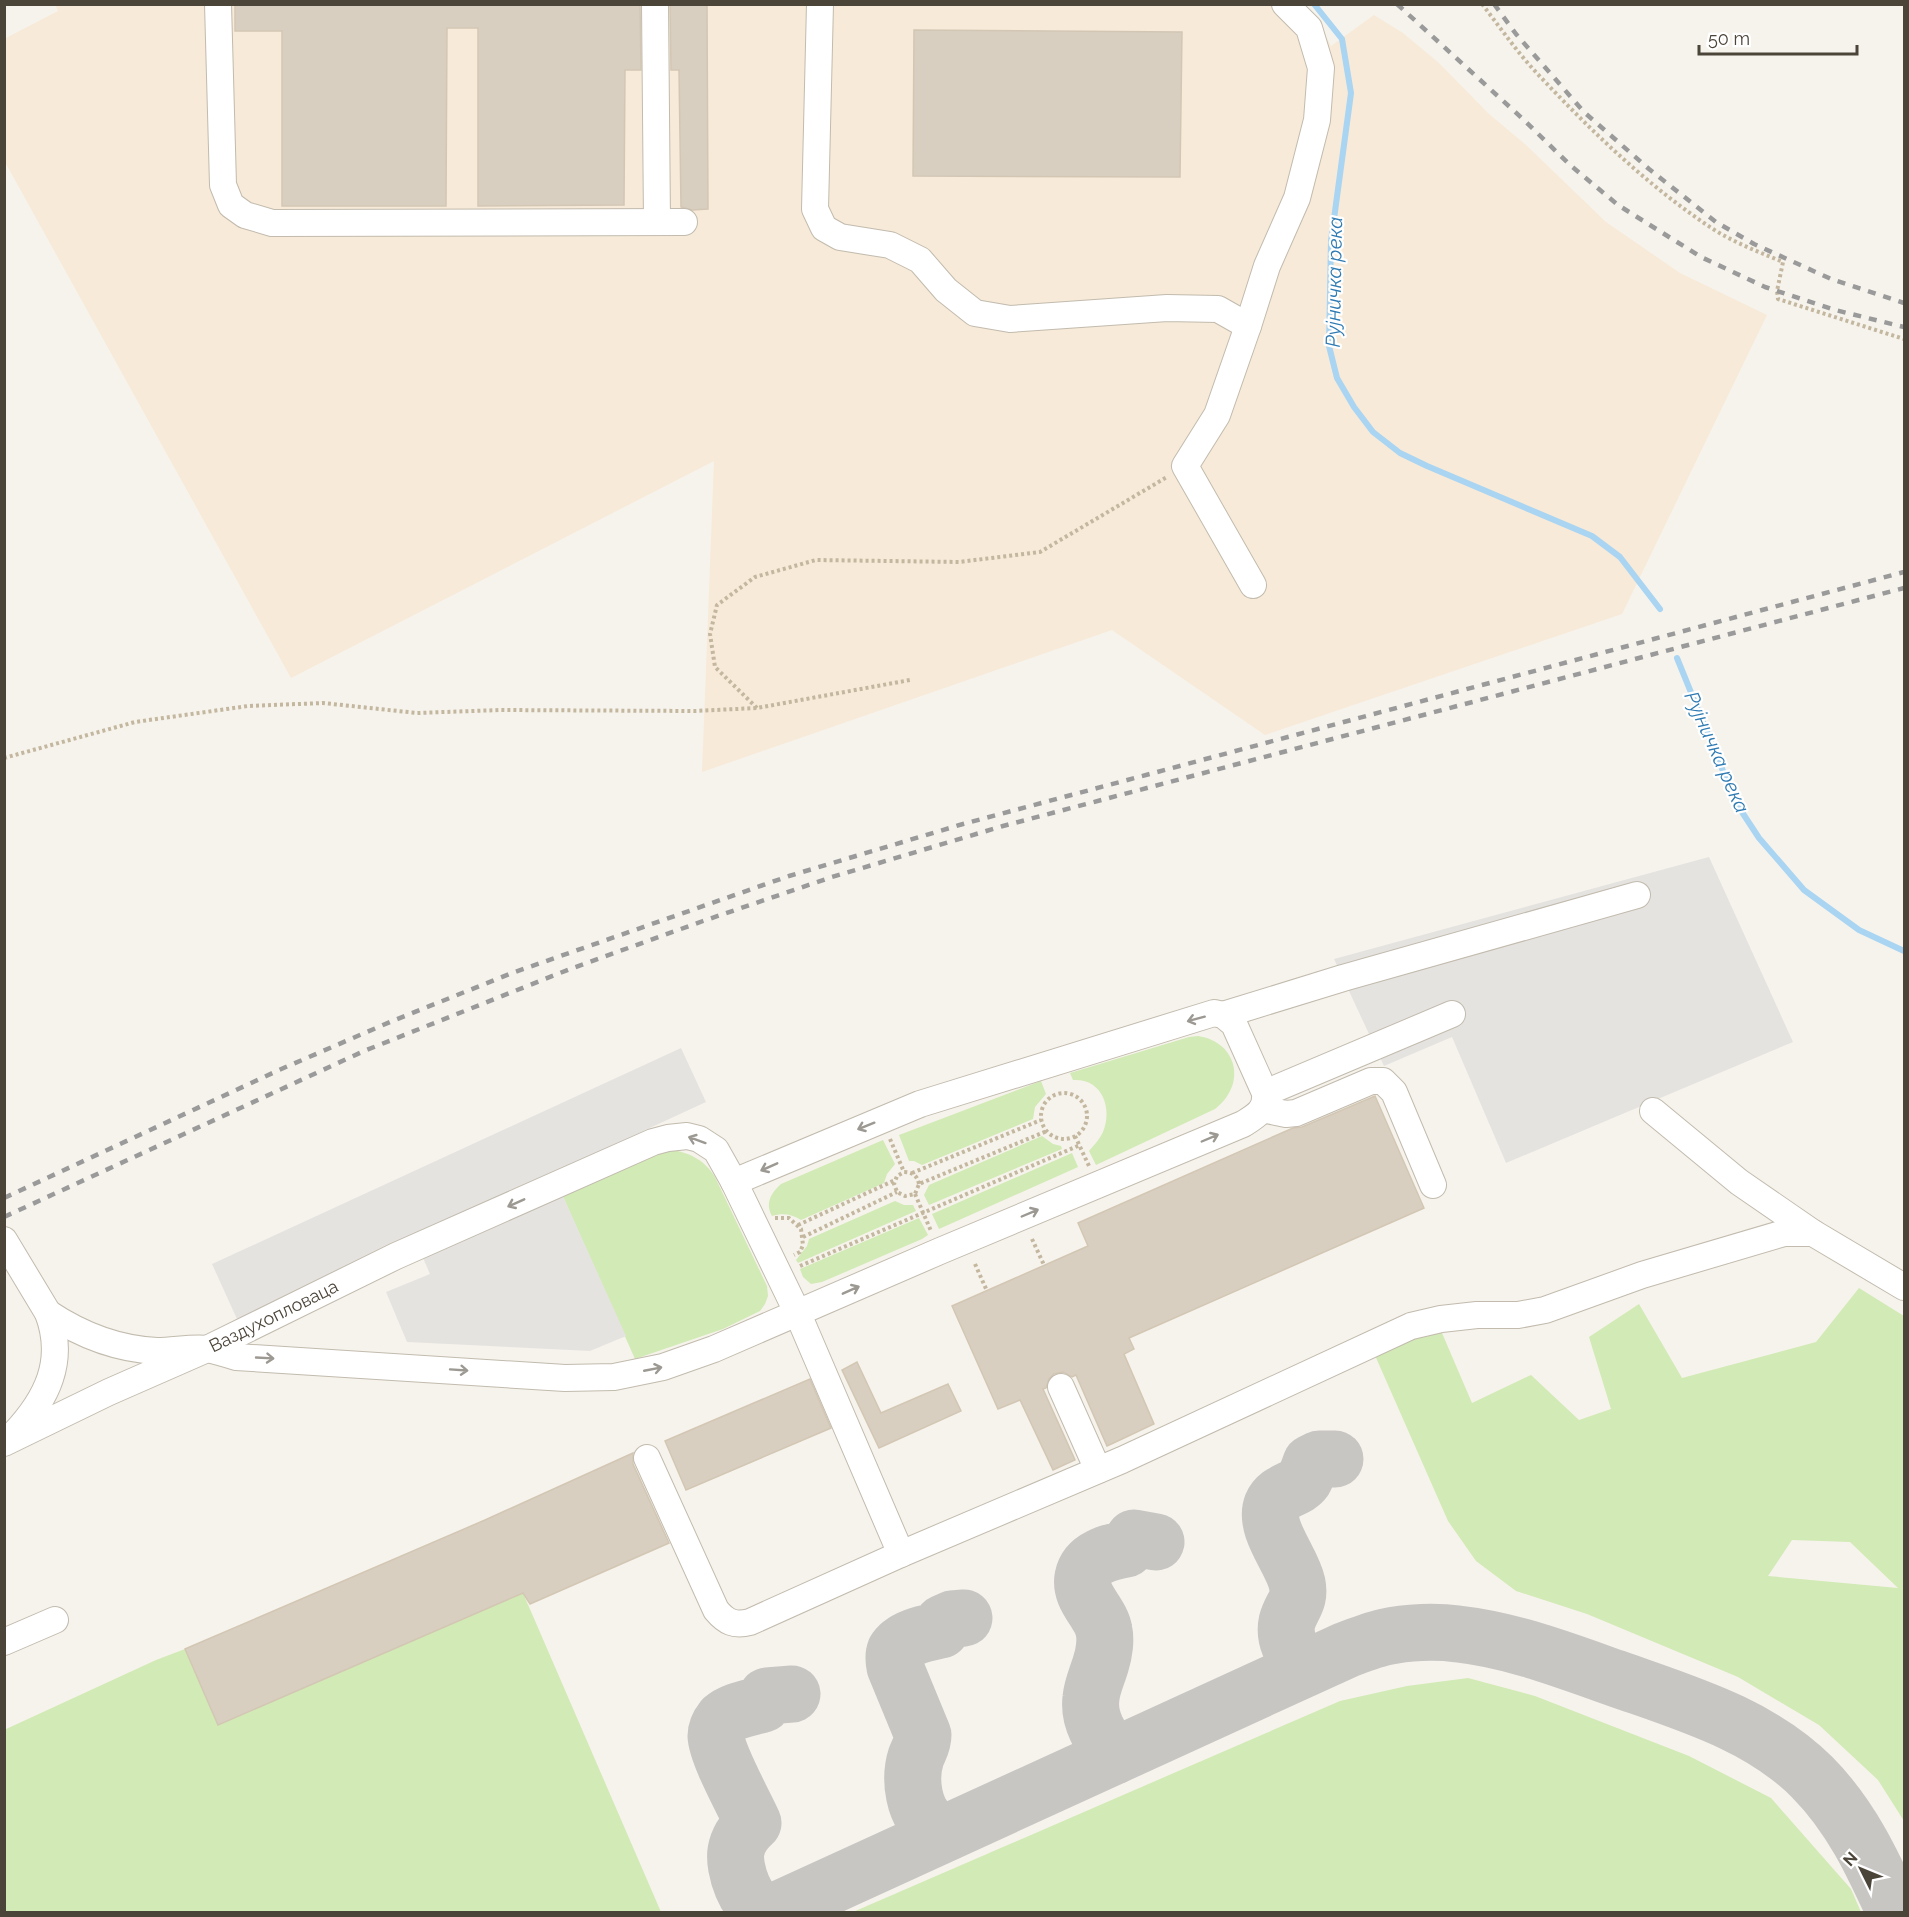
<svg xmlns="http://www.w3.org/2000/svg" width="1909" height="1917" font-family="Raleway,sans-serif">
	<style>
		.commercial { fill: #f7ead8 }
		.green { fill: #d2eab5; fill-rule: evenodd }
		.parking { fill: #e5e3e0 }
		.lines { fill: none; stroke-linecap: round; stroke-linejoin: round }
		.stream { stroke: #a9d4f2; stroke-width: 6 }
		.taxiway { stroke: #c8c6c3; stroke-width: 57 }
		.building { fill: #d8cfc1; stroke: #d3c7b4; stroke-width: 1.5 }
		.minor-casing { stroke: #c2bbae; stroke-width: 28 }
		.path { stroke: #c4b79f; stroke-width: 4; stroke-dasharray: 3 3; stroke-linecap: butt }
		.minor { stroke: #fff; stroke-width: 26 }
		.rail { stroke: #9a9a9a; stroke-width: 4.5; stroke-dasharray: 8 8; stroke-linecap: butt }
		.oneway { stroke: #9c9892 }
		.labels { text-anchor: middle; stroke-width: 4.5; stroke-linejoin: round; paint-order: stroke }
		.street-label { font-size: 18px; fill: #4b4439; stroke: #fff }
		.water-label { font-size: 20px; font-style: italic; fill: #2e7ab2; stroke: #fff }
	</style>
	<rect width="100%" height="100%" fill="#f6f3ec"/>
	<polygon class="commercial" points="55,4 1301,4 1320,25 1331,46 1374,15 1403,33 1439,63 1489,114 1526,145 1606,222 1680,273 1767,315 1622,614 1265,735 1112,630 702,772 714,461 291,678 5,162 4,39 58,11"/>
	<g class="green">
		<path d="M1198,1036C1238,1042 1247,1085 1215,1109L1096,1165L1089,1151C1094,1145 1100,1139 1103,1132C1113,1108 1102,1078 1073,1080L1070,1073L1189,1037Z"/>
		<polygon points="1041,1081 1046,1094 1035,1107 1033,1119 922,1165 914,1161 909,1161 899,1135"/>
		<polygon points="1042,1136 1053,1144 1061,1146 1062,1149 929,1205 924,1195 929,1185"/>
		<path d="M883,1140L895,1164L887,1174L884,1183L801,1220C792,1214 782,1213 772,1216C765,1203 771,1193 781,1184Z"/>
		<path d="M673,1150C692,1154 704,1160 715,1177L767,1286L768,1296L765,1304L760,1311L723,1329L635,1359L561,1192L646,1154Z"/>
		<polygon points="1072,1153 1078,1167 939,1229 932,1214"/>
		<polygon points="895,1201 904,1205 913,1205 916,1211 798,1263 796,1260 807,1246 809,1239"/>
		<polygon points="919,1218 928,1235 922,1239 822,1282 811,1284 803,1277 800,1269"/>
		<path d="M1859,1288L1904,1316V1821L1878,1780L1819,1725L1738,1677L1587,1614L1516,1591L1476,1561L1448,1521L1366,1335L1433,1312L1472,1403L1531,1375L1579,1420L1611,1409L1589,1337L1639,1304L1682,1378L1816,1342ZM1792,1540L1850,1542L1898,1588L1768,1576Z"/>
		<polygon points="523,1593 661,1912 5,1912 4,1730 156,1660 185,1649 218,1725"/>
		<polygon points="1468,1678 1535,1696 1689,1756 1771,1798 1851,1889 1861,1912 853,1912 1340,1701 1407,1686"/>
	</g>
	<g class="parking">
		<polygon points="1709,857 1793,1042 1506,1163 1452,1037 1384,1066 1334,959"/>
		<polygon points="681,1048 706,1102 237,1319 212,1264"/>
		<polygon points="561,1192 626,1336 590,1351 407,1342 386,1292 430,1274 423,1258"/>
	</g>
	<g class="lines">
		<g class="stream">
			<polyline points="1314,4 1342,39 1351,93 1331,241 1329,346 1337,378 1354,407 1373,432 1400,453 1427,466 1592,536 1620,557 1660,609"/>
			<polyline points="1677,658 1736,803 1759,838 1804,890 1859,930 1904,951"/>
		</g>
		<g class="taxiway">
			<path d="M1303,1669C1294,1655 1283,1640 1287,1622C1291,1606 1301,1602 1297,1583C1292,1560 1263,1528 1272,1505C1278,1490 1297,1490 1304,1480C1307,1475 1309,1468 1311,1463L1319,1459H1335"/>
			<path d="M792,1694L767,1696L763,1704C750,1708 733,1710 723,1719C719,1724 716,1730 716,1736C717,1755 744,1803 753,1823C744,1831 738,1839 736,1851C733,1868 746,1908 765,1911C770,1911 775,1910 780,1909L1346,1650C1359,1645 1372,1640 1385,1637C1407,1632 1436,1631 1458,1634C1512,1640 1564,1660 1615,1678C1685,1703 1759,1724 1812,1777C1851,1816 1873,1864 1895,1912"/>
			<path d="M1114,1756C1101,1739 1088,1720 1091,1698C1092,1686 1098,1674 1101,1663C1104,1654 1106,1640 1104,1631C1101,1612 1079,1598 1083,1577C1087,1557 1110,1552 1126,1549L1134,1538L1156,1542"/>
			<path d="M947,1832C943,1831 938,1829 934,1827C913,1814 909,1779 916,1757C919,1749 923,1744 923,1735L895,1667C894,1662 893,1656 895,1651C903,1637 927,1633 941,1630L943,1623L952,1619L964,1618"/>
		</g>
	</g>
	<g class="building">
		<polygon points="235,4 640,4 641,70 625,70 624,205 478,206 478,28 447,28 446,206 282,206 282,31 235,31"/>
		<polygon points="670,4 707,4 708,209 692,210 681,207 679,70 671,70"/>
		<polygon points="914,30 1182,32 1180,177 913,176"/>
		<polygon points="1375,1096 1424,1208 1129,1338 1134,1349 1124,1354 1154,1424 1122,1439 1107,1446 1076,1375 1072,1377 1063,1372 1054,1374 1049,1379 1046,1388 1043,1389 1075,1460 1053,1470 1020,1400 998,1409 952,1306 1088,1246 1078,1223 1293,1128 1302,1127"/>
		<polygon points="857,1362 881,1413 948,1384 961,1411 879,1448 842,1370"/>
		<polygon points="810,1379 831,1428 686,1490 665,1441"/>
		<polygon points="633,1453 633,1464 669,1543 530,1604 523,1593 218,1725 185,1649 485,1520"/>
	</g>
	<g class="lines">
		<g class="minor-casing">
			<g id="minor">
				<polyline points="218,4 223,185 231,205 245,215 272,223 684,222"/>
				<polyline points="655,4 657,222"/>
				<polyline points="820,4 815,209 824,228 840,237 890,245 920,260 946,290 975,313 1010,319 1167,308 1218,309 1248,326"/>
				<polyline points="1253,585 1185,466 1217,415 1248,326 1267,266 1297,198 1317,120 1321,68 1309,28 1285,4"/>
				<polyline points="1223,1015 1343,978 1637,895"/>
				<polyline points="1265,1093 1452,1014"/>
				<polyline points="1262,1109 1286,1114 1296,1113 1371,1081 1383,1081 1394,1092 1433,1185"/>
				<polyline points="1653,1111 1739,1182 1813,1233 1904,1287"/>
				<path d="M4,1240L48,1313C66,1361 47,1399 14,1434"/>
				<path d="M48,1313C81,1335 116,1349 157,1351C174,1351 192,1347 208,1349C217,1351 227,1354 236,1357L565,1378L614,1377L663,1367L714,1349L940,1251L1243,1124C1256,1116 1267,1110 1265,1093L1234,1024L1223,1015L1214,1013L920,1104L734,1182"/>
				<polyline points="1061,1387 1098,1470"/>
				<path id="s1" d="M4,1443L109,1392L207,1349L396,1256L653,1142L668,1138L687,1136L699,1139L716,1150L734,1182L798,1314L901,1554"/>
				<path d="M647,1458L716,1610C726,1622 734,1626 750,1622L901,1554L1122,1460L1411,1326L1441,1319L1477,1315H1518L1545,1310L1642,1275L1784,1233H1813"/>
				<polyline points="4,1642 55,1620"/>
			</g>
		</g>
		<g class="path">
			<path d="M1482,4C1499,26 1515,49 1533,69C1587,127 1646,185 1713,229C1735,243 1759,252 1783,262L1777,291L1778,299L1904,339"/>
			<polyline points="757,708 715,667 710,634 717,605 755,577 816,560 959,562 1040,552 1167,477"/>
			<polyline points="4,758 135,722 248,706 323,703 417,713 500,710 694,711 757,708 910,680"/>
			<circle cx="1064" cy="1116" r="23"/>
			<polyline points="1075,1136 1089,1166"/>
			<polyline points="890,1139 904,1172"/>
			<polyline points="912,1173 1041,1120"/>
			<path d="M919,1184C917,1175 912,1172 904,1172L897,1176L894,1184L897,1192L905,1196L915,1194L919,1184L1047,1131"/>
			<polyline points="915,1194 931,1231"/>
			<polyline points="775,1218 789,1218 801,1229 803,1245 800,1252 794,1255"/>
			<polyline points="798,1225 895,1180"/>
			<polyline points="803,1237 897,1192"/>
			<polyline points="1032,1239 1044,1265"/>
			<polyline points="975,1264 987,1291"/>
			<polyline points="800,1266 1080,1145"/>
		</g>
		<use href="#minor" class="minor"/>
		<g class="rail">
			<polyline points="1397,4 1524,120 1570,165 1618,205 1701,257 1765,287 1835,310 1904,327"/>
			<polyline points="1494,4 1516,34 1584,112 1649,169 1716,222 1754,244 1831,279 1904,303"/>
			<polyline points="4,1198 279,1070 390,1022 512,973 789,876 963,824 1904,572"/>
			<polyline points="4,1217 364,1051 570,969 703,921 832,877 1003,826 1904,588"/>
		</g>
	</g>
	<defs><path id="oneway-shaft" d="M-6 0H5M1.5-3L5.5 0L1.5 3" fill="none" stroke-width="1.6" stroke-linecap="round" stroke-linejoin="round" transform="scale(1.5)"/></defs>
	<g class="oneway">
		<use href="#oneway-shaft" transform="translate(1196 1019) rotate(165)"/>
		<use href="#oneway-shaft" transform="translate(866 1126) rotate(158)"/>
		<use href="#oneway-shaft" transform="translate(1210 1138) rotate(-23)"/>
		<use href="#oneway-shaft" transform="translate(697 1140) rotate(-160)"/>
		<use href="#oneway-shaft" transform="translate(769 1167) rotate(156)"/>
		<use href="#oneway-shaft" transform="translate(516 1203) rotate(156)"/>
		<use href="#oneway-shaft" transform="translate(1030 1213) rotate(-23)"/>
		<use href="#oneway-shaft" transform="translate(851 1290) rotate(-24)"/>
		<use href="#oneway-shaft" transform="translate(265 1358) rotate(3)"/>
		<use href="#oneway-shaft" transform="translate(653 1369) rotate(-11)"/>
		<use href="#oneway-shaft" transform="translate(459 1370) rotate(4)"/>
	</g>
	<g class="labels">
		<g class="street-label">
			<text dy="6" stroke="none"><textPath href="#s1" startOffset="298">Ваздухопловаца</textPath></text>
		</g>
		<g class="water-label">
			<text transform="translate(1334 282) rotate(-89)" y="7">Рујничка река</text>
			<text transform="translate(1717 752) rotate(66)" y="7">Рујничка река</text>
		</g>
	</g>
	<rect width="1909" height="1917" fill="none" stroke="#4b4439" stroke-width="12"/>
	<g transform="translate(1861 1869) rotate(313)" stroke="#ffffff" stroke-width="4.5" paint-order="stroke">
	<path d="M0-4.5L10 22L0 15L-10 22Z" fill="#4b4439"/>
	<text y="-9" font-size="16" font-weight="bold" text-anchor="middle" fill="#4b4439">N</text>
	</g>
	<path d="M1699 45v9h158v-9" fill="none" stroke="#4b4439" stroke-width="3"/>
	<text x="1708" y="45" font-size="18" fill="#4b4439" stroke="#ffffff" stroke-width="4.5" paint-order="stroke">50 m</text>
</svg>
